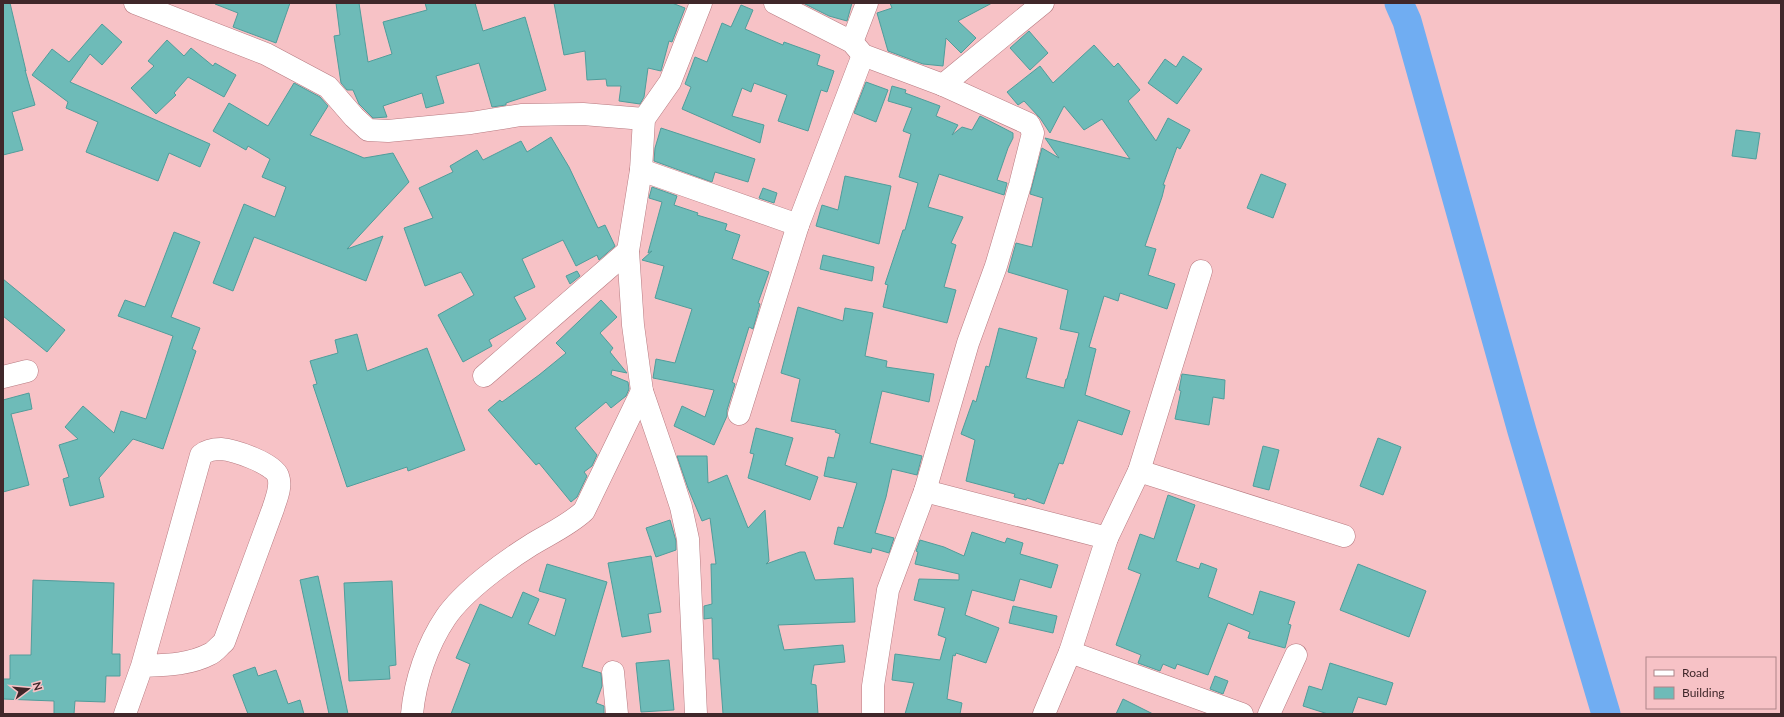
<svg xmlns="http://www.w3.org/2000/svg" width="1784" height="717" font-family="Lato,sans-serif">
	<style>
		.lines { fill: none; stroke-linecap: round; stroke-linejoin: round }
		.river { stroke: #70adf2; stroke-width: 29 }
		.building { fill: #6ebbb8; stroke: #509d9b }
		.minor-casing { stroke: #b77a80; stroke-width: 23 }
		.minor { stroke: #fff; stroke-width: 22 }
	</style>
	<rect width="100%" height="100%" fill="#f7c2c6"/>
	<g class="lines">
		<polyline class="river" points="1399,3 1407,21 1522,431 1606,714"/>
	</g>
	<g class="building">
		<polygon points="3,3 10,3 26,71 25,70 35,105 12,112 23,150 3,155"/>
		<polygon points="215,3 290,3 276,43 233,27 238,13 215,4"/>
		<polygon points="336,3 359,3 368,62 392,54 383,22 427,10 425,3 475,3 483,31 525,17 546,90 506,103 506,105 492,107 479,63 436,76 444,103 426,108 422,93 383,106 387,117 373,118 359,104 353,90 347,90 341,83 334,36 340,35"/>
		<polygon points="554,3 672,3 685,8 672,42 669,41 661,71 648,68 644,97 640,104 619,101 621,86 607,86 606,79 587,80 585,51 564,55"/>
		<polygon points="803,3 852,3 847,21 829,16"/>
		<polygon points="890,3 992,3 958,21 976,38 961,53 946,38 943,66 923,64 888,51 877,13 892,8"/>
		<polygon points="741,5 753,10 745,29 783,45 784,42 820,55 817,65 834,71 827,92 821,90 808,131 778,121 787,95 754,83 751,92 742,88 732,116 764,125 760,143 682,109 691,87 685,84 695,57 707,62 722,23 731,27"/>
		<polygon points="102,24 122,42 102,65 90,54 70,82 210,144 200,167 169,153 158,181 86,152 98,122 66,108 68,102 32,75 52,49 69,62"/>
		<polygon points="1029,31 1048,53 1030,70 1010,48"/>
		<polygon points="167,40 184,56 191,48 213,66 215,63 236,75 224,97 188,77 174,93 176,95 156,114 131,88 154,66 148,61"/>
		<polygon points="1094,45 1114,67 1118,63 1140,90 1128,101 1156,141 1168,118 1190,130 1180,149 1177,147 1163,185 1165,185 1162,197 1145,246 1156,249 1148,275 1175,284 1167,309 1120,293 1118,301 1104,296 1089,347 1096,349 1085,395 1130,411 1122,435 1078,420 1063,464 1059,463 1044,504 1027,498 1026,500 1014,497 1015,494 966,481 975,440 961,434 973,400 976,402 986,366 989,367 999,328 1037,338 1026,378 1064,388 1066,379 1067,379 1079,333 1060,329 1068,290 1008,272 1016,243 1032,247 1043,198 1030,194 1042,148 1059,158 1045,138 1130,159 1102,119 1084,130 1064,106 1050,133 1040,118 1024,101 1018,105 1007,92 1040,66 1053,83"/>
		<polygon points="1183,56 1202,69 1177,104 1148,83 1165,59 1176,67"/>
		<polygon points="866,82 888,90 876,122 854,113"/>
		<polygon points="294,83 320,97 328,106 310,135 364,158 393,153 409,182 347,249 383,236 366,281 254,237 233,291 213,283 244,204 275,217 286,187 262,177 270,159 248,146 246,150 213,131 229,103 268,126"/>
		<polygon points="892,86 906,90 905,93 940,106 936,116 958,125 952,135 962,127 972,130 980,116 1013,133 1013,138 1008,148 997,180 1007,183 1004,195 939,174 928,207 963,217 951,243 956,245 944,287 956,290 947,323 883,307 888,285 885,284 903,230 905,230 918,183 899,177 911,134 903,131 912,108 888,101"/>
		<polygon points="661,128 755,159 748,182 715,172 712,182 654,161 655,148"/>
		<polygon points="1736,130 1760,133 1756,159 1732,156"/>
		<polygon points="551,137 569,167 598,228 605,225 615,246 599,260 597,255 576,266 563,240 522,259 535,287 514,297 526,319 489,340 492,346 463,362 438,315 474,295 461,272 425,286 404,228 433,218 419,188 453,172 450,166 477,150 483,160 521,141 527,152"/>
		<polygon points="1261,174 1286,184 1273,218 1247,208"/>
		<polygon points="845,176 891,186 879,244 816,226 822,205 838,210"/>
		<polygon points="652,187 677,196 674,205 698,213 697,215 727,224 725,230 740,235 732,259 769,272 758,303 760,304 753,329 749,327 732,382 735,384 727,410 727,416 714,445 674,426 682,406 705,417 714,390 653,378 656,359 675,363 692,309 655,298 664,266 642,260 652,251 648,253 662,202 649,198"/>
		<polygon points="763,188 777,193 774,203 759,198"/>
		<polygon points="174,232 200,242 171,317 200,328 192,349 196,351 163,449 133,439 99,478 104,497 70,506 63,479 69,477 59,445 78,439 65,427 83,406 114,433 121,411 146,419 173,336 118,316 125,300 145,307"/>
		<polygon points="823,255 874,267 872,281 820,269"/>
		<polygon points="577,271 580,276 570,284 566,276"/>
		<polygon points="3,279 65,330 47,352 3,316"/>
		<polygon points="601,300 617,317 600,333 613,348 610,352 627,373 612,370 611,375 628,382 629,389 626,396 611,408 606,402 575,428 597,455 592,466 584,472 587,476 577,497 571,502 539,463 536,465 488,410 500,400 502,402 539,375 566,353 556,343"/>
		<polygon points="798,307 843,321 845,308 873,313 865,356 887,361 886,367 934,374 929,402 882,391 870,443 922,456 917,475 892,469 886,497 875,533 894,538 889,553 872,548 871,553 834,544 838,527 843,528 857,483 824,476 828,457 834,458 840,434 835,432 836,430 791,421 800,379 781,373"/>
		<polygon points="357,334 367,371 427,348 465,450 408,471 407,467 347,487 313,385 317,384 310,361 338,353 335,340"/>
		<polygon points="1182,374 1225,380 1224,399 1213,397 1209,425 1175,419 1181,391 1179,390"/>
		<polygon points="29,393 32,409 11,414 29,485 3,492 3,400"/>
		<polygon points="756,428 793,438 785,465 818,477 810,500 748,478 754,454 750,453"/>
		<polygon points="1378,438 1401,447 1383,495 1360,486"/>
		<polygon points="1263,446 1279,450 1269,490 1253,486"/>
		<polygon points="677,456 707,456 708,483 727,475 748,528 765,510 769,561 766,564 800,552 805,552 815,580 853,578 855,622 778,625 784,650 843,645 845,662 814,665 811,684 816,685 818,714 723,714 719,659 713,659 712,618 704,619 704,606 712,604 711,564 716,564 710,518 702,521 688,488"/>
		<polygon points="1168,495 1195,505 1176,561 1199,569 1201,563 1217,569 1208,597 1253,615 1260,591 1295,602 1288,624 1291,625 1285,648 1248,638 1250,632 1228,623 1208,675 1177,664 1175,669 1163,664 1160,671 1138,663 1141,655 1116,645 1141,574 1128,569 1140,534 1154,539"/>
		<polygon points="670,520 676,541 676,550 656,557 646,528"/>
		<polygon points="972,532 1005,543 1007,538 1023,543 1020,554 1058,565 1051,588 1020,579 1014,601 972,590 965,615 999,628 986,663 956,653 955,656 953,655 947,699 962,703 960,714 905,714 914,683 892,680 895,654 940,660 946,638 938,635 945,608 914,600 919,579 959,580 959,574 915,564 918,552 916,551 920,540 944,547 964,556"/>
		<polygon points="651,556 661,612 648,614 651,632 622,637 608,563"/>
		<polygon points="547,564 607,582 582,667 601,673 602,686 596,703 604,706 604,714 451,714 470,664 456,658 480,604 512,618 523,592 539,599 528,624 555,636 566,599 539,591"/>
		<polygon points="1358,564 1426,591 1409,637 1340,610"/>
		<polygon points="318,576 340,676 348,714 329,714 300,580"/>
		<polygon points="33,580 114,583 112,654 120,654 120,676 106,676 105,702 75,701 74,714 54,714 54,701 3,699 3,679 10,679 10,655 31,655"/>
		<polygon points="392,581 396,665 389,666 390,679 349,681 344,583"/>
		<polygon points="1013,606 1057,616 1053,633 1009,623"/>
		<polygon points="669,660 674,710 641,712 636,663"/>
		<polygon points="1330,663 1393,683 1386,705 1358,697 1352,714 1328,714 1303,706 1309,686 1322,690"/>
		<polygon points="255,667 258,676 276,670 288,704 300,700 304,714 248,714 233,675"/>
		<polygon points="1215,676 1228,681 1223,694 1210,689"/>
		<polygon points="1123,699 1153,714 1116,714"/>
	</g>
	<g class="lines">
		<g class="minor-casing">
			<g id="minor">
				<polyline points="135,3 266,54 328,87 354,117 368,130 388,131 429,127 471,123 521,115 583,114 644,119"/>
				<polyline points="775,3 852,42 863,55 943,85 1029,124 1033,133 1020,185 996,266 968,343 925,491 888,590 873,686 873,714"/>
				<polyline points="852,42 867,3"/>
				<polyline points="943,85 1043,3"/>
				<polyline points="641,170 798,225"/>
				<polyline points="484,376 628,251"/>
				<polyline points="3,377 27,371"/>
				<polyline points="739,414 798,225 863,55"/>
				<polyline points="1139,471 1344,536"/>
				<polyline points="925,491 1107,538"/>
				<polyline points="1070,652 1242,714"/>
				<polyline points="613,672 617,714"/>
				<path d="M125,714L142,666C165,665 189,665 210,654C215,652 219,646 224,642L273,509C276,499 282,487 278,476C273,463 234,450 221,449C213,449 207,450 201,455L142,666"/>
				<path d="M412,714C415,681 427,645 446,617C464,591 504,562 531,545C549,534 569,525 584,511L642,391"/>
				<polyline points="696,714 688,539 681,507 667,464 642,391 633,325 628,251 641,170 644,119 670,82 701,3"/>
				<polyline points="1044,714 1070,652 1107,538 1139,471 1201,271"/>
				<polyline points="1269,714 1296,655"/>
			</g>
		</g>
		<use href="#minor" class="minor"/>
	</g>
	<rect width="1784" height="717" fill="none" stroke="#40272a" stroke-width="8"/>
	<rect x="1646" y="657" width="130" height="52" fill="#f7c2c6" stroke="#ae8488"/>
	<rect x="1654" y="670" width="20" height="6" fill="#ffffff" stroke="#ae8488"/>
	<text x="1682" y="677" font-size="12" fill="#40272a">Road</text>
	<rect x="1654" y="687" width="20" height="12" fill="#6ebbb8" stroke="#ae8488"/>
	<text x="1682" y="697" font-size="12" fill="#40272a">Building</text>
	<g transform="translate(28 689) rotate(74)" stroke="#f7c2c6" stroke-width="3" paint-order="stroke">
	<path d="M0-3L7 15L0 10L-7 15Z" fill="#40272a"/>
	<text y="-6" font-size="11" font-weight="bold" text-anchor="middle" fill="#40272a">N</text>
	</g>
</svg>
